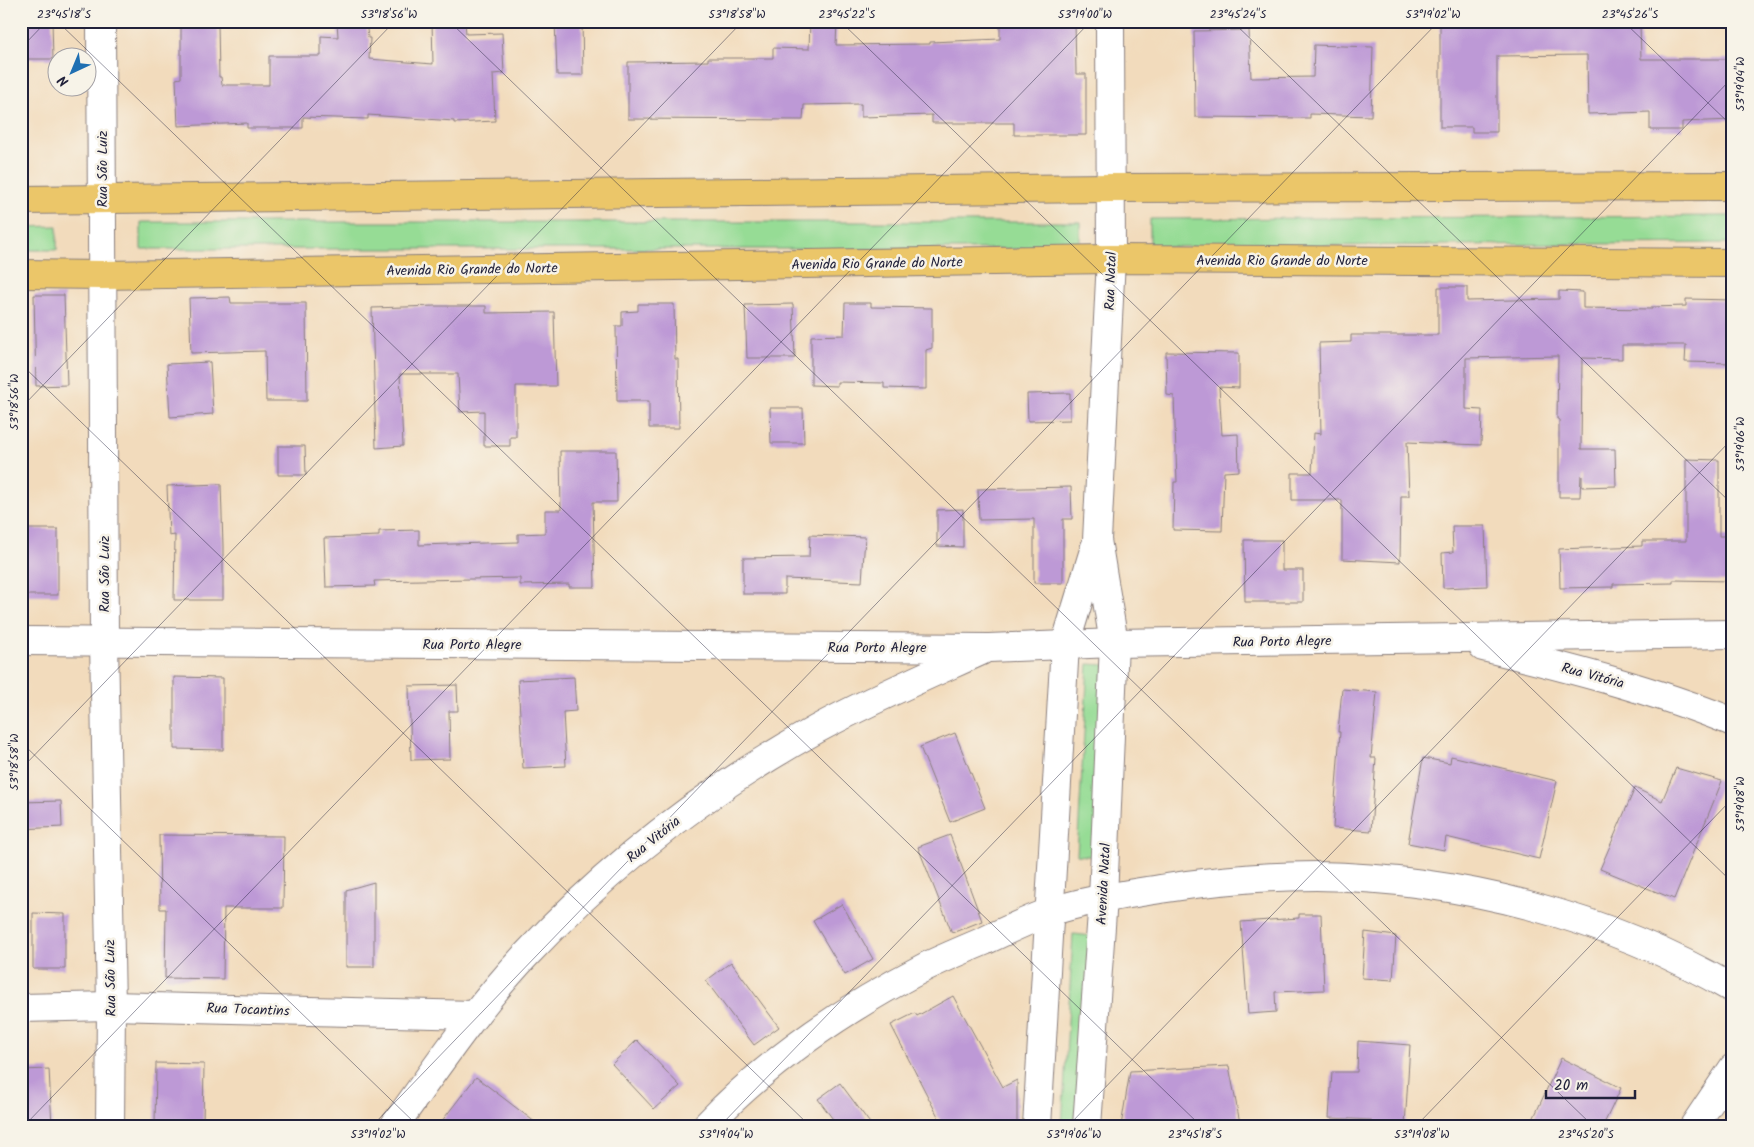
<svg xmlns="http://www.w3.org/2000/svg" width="1754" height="1147" font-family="Kalam,sans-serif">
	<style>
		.green { fill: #96dc95; stroke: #5c7f68 }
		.building { fill: #bd99d6 }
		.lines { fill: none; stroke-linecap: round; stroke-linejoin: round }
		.minor-casing { stroke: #8a7e7c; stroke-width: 30 }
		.major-casing { stroke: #8a7e7c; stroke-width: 30 }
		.minor { stroke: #fff; stroke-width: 28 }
		.major { stroke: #ebc669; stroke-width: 28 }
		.ticks { fill: none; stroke: #22223b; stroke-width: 1; stroke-opacity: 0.45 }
		.labels { text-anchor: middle; stroke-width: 5; stroke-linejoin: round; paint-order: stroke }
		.street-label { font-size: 14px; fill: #22223b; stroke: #f7f3e8 }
		.neatline { fill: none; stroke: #22223b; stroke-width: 2 }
		.ticks-label { font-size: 12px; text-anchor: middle; fill: #22223b }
	</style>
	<rect width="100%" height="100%" fill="#f7f3e8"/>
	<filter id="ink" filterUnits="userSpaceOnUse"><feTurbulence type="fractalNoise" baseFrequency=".02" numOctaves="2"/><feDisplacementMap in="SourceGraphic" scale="10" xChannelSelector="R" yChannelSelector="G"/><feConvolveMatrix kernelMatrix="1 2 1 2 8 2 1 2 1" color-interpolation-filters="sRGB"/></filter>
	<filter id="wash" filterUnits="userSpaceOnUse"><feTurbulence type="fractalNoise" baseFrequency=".0096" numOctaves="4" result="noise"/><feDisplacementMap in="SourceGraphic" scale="20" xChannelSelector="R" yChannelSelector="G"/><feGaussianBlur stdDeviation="1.12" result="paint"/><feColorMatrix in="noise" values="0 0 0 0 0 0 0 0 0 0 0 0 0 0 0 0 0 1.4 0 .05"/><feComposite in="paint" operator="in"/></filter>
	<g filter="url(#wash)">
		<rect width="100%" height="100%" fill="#f2dbbc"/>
		<g class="green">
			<polygon points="1733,216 1733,243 1150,247 1150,219"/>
			<rect x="141" y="222" width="939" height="27"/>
			<polygon points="57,226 57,250 21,250 21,227"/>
			<polygon points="1088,664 1105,665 1097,857 1077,855"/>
			<polygon points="1073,934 1092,936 1081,1126 1062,1126"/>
		</g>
		<g id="blocks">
			<g class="building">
				<polygon points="21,21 52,21 53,59 21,59"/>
				<polygon points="337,21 366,21 368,38 370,38 369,59 433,64 432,21 465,21 466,34 502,33 504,73 493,74 495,121 454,123 454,121 368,115 368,119 303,117 303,128 247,128 247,123 178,126 176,79 181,78 181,25 218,24 219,77 221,77 222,85 269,85 269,56 321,56 321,36 338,37"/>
				<polygon points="555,21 582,21 583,75 557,75"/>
				<polygon points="810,21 837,21 836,45 930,44 930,42 1000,39 1000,21 1075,21 1076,74 1086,74 1086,135 1014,135 1014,123 932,123 932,115 861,117 861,104 804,105 803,120 628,119 628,62 708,61 708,58 773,58 773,48 809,49"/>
				<polygon points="1440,21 1592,21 1592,26 1640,24 1641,59 1733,59 1733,120 1682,122 1682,130 1650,130 1650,112 1588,114 1587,55 1497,56 1497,132 1472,132 1472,127 1440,127"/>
				<polygon points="1249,30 1251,78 1313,77 1314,45 1373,47 1371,116 1310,114 1310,118 1195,117 1194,31"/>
				<polygon points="1438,287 1467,287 1467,301 1559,299 1559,291 1583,292 1583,308 1652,309 1652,307 1686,306 1686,299 1733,300 1733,363 1685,362 1686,345 1622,345 1622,359 1582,358 1581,449 1615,449 1616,486 1582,487 1582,476 1581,475 1580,497 1559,497 1559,419 1557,419 1558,356 1466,358 1466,409 1482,410 1481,445 1407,442 1409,496 1401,496 1400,562 1342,559 1342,500 1292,500 1292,473 1312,473 1314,433 1321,434 1319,343 1351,342 1351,335 1438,335"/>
				<polygon points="34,295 64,295 67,385 36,386"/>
				<polygon points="230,297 231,303 306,303 307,401 266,401 265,351 191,353 189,298"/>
				<polygon points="845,303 871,303 871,307 932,308 932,348 926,350 926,389 884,388 884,383 837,382 837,386 811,385 811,336 844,335"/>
				<polygon points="638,304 674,304 675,359 678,359 679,428 649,428 649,401 617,401 616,326 622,326 622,312 638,311"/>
				<polygon points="793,304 795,358 747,358 745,305"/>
				<polygon points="435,306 486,306 486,313 554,312 556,386 516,386 516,437 510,437 510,446 484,446 484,411 460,412 458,374 400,374 403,446 376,448 372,308"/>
				<polygon points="1166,352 1239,353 1239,388 1219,387 1222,435 1238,434 1239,471 1224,472 1222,531 1173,530 1174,482 1177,482 1174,396 1167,395"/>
				<polygon points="210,362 213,414 170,417 167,364"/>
				<polygon points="1070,393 1070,420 1028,421 1027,394"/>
				<polygon points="770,408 803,408 804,443 771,443"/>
				<polygon points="278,446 305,446 306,475 278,475"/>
				<polygon points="560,451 616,451 617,502 593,502 595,587 569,587 569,584 520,585 520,578 374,581 375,586 326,587 324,538 379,536 379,531 419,530 419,545 518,542 518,534 545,533 545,510 561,510"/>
				<polygon points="1686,459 1719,460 1719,536 1733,536 1733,581 1673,580 1673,583 1613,584 1613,587 1560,588 1559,549 1642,546 1642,541 1686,541"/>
				<polygon points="221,484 223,546 223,600 174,600 175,535 169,536 167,486"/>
				<polygon points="1071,487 1072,519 1063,519 1063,583 1034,583 1034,519 979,520 978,489"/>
				<polygon points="963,509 963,547 937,546 937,510"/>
				<polygon points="1452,526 1485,526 1487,586 1443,588 1442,553 1453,552"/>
				<rect x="21" y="529" width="37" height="66"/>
				<polygon points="810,535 865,537 862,582 785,579 785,594 743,594 743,558 809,557"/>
				<polygon points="1244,540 1282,540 1282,570 1303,570 1303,602 1245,602"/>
				<polygon points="174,677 223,678 223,750 174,749"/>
				<polygon points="574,677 576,711 563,712 566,766 523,768 518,680"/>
				<polygon points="457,685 458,711 449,711 450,759 411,760 409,686"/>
				<polygon points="1342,689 1377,692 1371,758 1376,758 1371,831 1333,828 1340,732 1338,732"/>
				<polygon points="955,733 985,808 950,822 920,747"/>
				<polygon points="1451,756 1557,781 1539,859 1446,837 1444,850 1408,843 1423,758 1450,763"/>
				<polygon points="1676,768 1722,781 1674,899 1600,869 1635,788 1662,801"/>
				<polygon points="61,801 62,827 21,829 21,802"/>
				<polygon points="159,835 284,836 283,908 224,908 223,979 165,978 166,909 160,909"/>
				<polygon points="950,835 982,921 952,933 918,847"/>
				<polygon points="374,882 374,967 346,967 346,890"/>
				<polygon points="842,904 873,959 845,975 813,921"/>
				<polygon points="33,913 65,914 65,969 33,969"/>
				<polygon points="1299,914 1321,914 1324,990 1275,992 1276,1012 1248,1014 1241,922 1299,918"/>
				<polygon points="1365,932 1396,936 1393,980 1362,978"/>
				<polygon points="731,962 779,1027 754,1045 706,981"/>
				<polygon points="953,996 1003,1087 1017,1080 1017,1126 943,1126 891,1025 915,1013 917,1016"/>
				<polygon points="637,1040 680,1086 654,1109 612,1064"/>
				<polygon points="1358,1041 1410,1045 1405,1126 1370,1124 1371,1120 1329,1118 1332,1072 1357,1072"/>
				<polygon points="1561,1058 1621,1088 1603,1126 1530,1126"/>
				<polygon points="156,1063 204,1064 203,1126 155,1126"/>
				<polygon points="1229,1066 1240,1123 1225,1126 1121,1126 1130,1071"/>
				<polygon points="49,1069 52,1126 21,1126 21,1070"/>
				<polygon points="476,1077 540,1126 438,1126"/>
				<polygon points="840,1083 872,1126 838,1126 818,1099"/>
			</g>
		</g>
	</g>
	<g filter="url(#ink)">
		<use href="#blocks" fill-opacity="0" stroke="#8a7e7c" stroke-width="1"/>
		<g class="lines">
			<g class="minor-casing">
				<g id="minor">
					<polyline points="101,21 104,641 111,1006 110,1126"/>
					<polyline points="21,641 989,648 1114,643 1733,634"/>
					<path d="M1483,647C1568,668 1652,689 1733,722"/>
					<polyline points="21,1008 111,1006 475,1015"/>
					<path d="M394,1126C436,1068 477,1007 526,955C610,865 709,789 817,729C870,700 926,676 981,651"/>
					<path d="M706,1126C769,1060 847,1007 927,966C946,957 965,949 984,941C1005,931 1028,920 1050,912C1086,900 1123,895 1160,889C1211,881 1264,876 1316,876C1460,878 1608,916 1733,989"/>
					<polyline points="1037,1126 1065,645 1095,547"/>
					<polyline points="1087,1126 1103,898 1114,643 1097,540 1111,259 1110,21"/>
					<polyline points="1694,1126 1733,1068"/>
				</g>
			</g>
			<g class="major-casing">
				<g id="major">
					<polyline points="21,200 1111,188 1733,186"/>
					<polyline points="21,274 102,275 1111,259 1733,263"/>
				</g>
			</g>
			<use href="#minor" class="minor"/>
			<use href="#major" class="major"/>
		</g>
	</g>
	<path class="ticks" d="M57,21L1201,1126M449,21L1593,1126M840,21L1733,883M1232,21L1733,505M1623,21L1733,127M21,48L47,21M21,364L810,1126M21,408L395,21M21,742L418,1126M21,769L743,21M21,1121L27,1126M24,1126L1091,21M372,1126L1439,21M720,1126L1733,77M1068,1126L1733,438M1416,1126L1733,798"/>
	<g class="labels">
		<g class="street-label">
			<text transform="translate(102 169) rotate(-90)" y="5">Rua São Luiz</text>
			<text x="1282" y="265">Avenida Rio Grande do Norte</text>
			<text transform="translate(877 263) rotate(-1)" y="5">Avenida Rio Grande do Norte</text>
			<text transform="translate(472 269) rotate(-1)" y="5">Avenida Rio Grande do Norte</text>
			<text transform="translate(1110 281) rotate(-88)" y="5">Rua Natal</text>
			<text transform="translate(104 574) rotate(-90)" y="5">Rua São Luiz</text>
			<text transform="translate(1282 641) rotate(-1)" y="5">Rua Porto Alegre</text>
			<text x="472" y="649">Rua Porto Alegre</text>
			<text x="877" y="652">Rua Porto Alegre</text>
			<text transform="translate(1593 675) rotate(15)" y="5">Rua Vitória</text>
			<text transform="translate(653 839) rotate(-39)" y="5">Rua Vitória</text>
			<text transform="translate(1103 884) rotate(-87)" y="5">Avenida Natal</text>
			<text transform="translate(110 978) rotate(-91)" y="5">Rua São Luiz</text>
			<text transform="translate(248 1009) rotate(2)" y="5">Rua Tocantins</text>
		</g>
	</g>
	<rect width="1754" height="1147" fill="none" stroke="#f7f3e8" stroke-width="55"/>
	<g transform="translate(72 72) rotate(224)"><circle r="24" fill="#f7f3e8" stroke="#a29fa3"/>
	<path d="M0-4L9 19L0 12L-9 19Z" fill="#1f6fb2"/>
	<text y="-8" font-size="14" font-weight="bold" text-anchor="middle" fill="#22223b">N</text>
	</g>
	<path d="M1546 1090v8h89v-8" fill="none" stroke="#22223b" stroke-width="2.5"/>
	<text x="1554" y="1090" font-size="15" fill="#22223b" stroke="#f7f3e8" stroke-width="4" paint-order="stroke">20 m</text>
	<rect x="28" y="28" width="1698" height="1092" class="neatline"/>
	<g class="ticks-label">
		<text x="64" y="18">23°45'18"S</text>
		<text x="389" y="18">53°18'56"W</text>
		<text x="737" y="18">53°18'58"W</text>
		<text x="847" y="18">23°45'22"S</text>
		<text x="1085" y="18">53°19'00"W</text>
		<text x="1238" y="18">23°45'24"S</text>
		<text x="1433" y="18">53°19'02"W</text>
		<text x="1630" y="18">23°45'26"S</text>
		<text transform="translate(1740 84) rotate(-90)" y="4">53°19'04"W</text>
		<text transform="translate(14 402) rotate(-90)" y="4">53°18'56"W</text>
		<text transform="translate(1740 444) rotate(-90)" y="4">53°19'06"W</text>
		<text transform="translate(14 762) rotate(-90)" y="4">53°18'58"W</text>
		<text transform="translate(1740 804) rotate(-90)" y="4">53°19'08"W</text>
		<text x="378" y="1138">53°19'02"W</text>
		<text x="726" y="1138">53°19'04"W</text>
		<text x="1074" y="1138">53°19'06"W</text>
		<text x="1195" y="1138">23°45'18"S</text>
		<text x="1422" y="1138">53°19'08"W</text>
		<text x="1586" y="1138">23°45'20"S</text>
	</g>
</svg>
